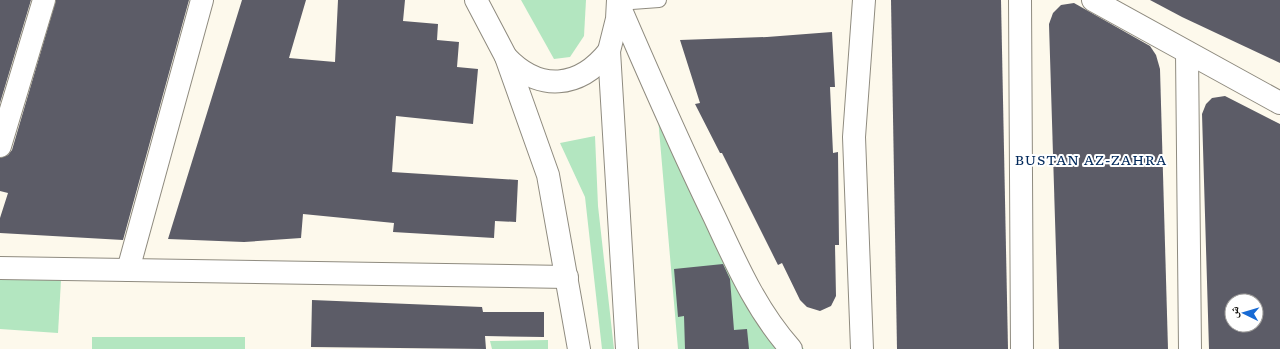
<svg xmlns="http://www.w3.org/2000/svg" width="1280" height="349" font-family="Literata,'Noto Naskh Arabic',serif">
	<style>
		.green { fill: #b3e6c0 }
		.building { fill: #5c5c67; fill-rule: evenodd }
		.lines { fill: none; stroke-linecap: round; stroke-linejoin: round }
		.service-casing { stroke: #8f8b7f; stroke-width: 16 }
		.minor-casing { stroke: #8f8b7f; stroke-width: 24 }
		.secondary-casing { stroke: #8f8b7f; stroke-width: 24 }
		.primary-casing { stroke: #8f8b7f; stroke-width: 24 }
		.service { stroke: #fff; stroke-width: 14 }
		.minor { stroke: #fff; stroke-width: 22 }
		.secondary { stroke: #fff; stroke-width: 22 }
		.primary { stroke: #fff; stroke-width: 22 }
		.labels { text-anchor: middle; stroke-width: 4; stroke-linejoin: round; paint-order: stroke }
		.neighbourhood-label { font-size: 14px; letter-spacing: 1px; fill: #02295b; stroke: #fff }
	</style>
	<rect width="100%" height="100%" fill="#fdf9ec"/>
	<g class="green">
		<polygon points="521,0 586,0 584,36 570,57 554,59"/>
		<polygon points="658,118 715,240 804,349 678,349"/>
		<polygon points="595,136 598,206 614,349 602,349 585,197 560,143"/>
		<polygon points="0,279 61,280 58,333 0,329"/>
		<polygon points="245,337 245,349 92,349 92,337"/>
		<polygon points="548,340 548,349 492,349 490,341"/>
	</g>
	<g class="building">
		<polygon points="0,0 31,0 0,103"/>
		<polygon points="56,0 189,0 123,240 0,233 0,218 8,193 0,191 0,158 8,155 12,150"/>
		<polygon points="242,0 306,0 289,58 335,62 338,0 405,0 403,21 438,24 437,40 459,42 457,67 478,69 473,124 396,116 392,172 518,180 516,222 495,221 494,238 393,232 394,223 303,214 301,238 244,242 168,239"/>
		<polygon points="891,0 1001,0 1008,349 897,349"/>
		<polygon points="1150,0 1280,0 1280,63 1182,17"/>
		<polygon points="1074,3 1150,46 1156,55 1160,69 1168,349 1059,349 1049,24 1053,13 1061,5"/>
		<polygon points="832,32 835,87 830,87 833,153 838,152 839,245 835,245 836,296 831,306 820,311 807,307 800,300 782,263 778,265 722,153 720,153 695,104 700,103 680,40 767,37"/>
		<path d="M1225,96L1280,124V349H1209L1202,114L1206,104L1212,98ZM1232,301H1256V325H1232Z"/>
		<polygon points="723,264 730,279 734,330 747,329 749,349 685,349 684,316 678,317 674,269"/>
		<polygon points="312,300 482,307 483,312 544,312 544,337 485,336 486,349 311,347"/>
	</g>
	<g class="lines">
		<g class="service-casing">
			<polyline id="service" points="618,3 659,0"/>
		</g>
		<g class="minor-casing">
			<g id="minor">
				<polyline points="1020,0 1022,349"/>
				<polyline points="1093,0 1280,103"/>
				<polyline points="1187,53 1190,349"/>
				<polyline points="0,146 44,0"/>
				<polyline points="0,268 567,277"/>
				<polyline points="128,270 202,0"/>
				<polyline points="862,349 854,137 864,0"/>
			</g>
		</g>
		<g class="secondary-casing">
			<path id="secondary" d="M618,3C649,75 680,146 714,216C736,263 756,310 791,349"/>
		</g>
		<g class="primary-casing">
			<g id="primary">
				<polyline points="476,0 506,57 548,175 579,349"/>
				<polyline points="618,0 617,19 609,51 627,349"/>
				<path d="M506,57C539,92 579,89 609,51"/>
			</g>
		</g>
		<use href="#service" class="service"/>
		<use href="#minor" class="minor"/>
		<use href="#secondary" class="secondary"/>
		<use href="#primary" class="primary"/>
	</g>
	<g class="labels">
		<g class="neighbourhood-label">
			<text x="1091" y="165">BUSTAN AZ-ZAHRA</text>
		</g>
	</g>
	<g transform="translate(1244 313) rotate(275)"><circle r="19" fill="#ffffff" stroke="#9f9e9c"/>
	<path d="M0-3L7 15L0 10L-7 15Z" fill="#176ad4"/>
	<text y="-6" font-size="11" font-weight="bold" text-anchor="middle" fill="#0e0c08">ش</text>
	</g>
</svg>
